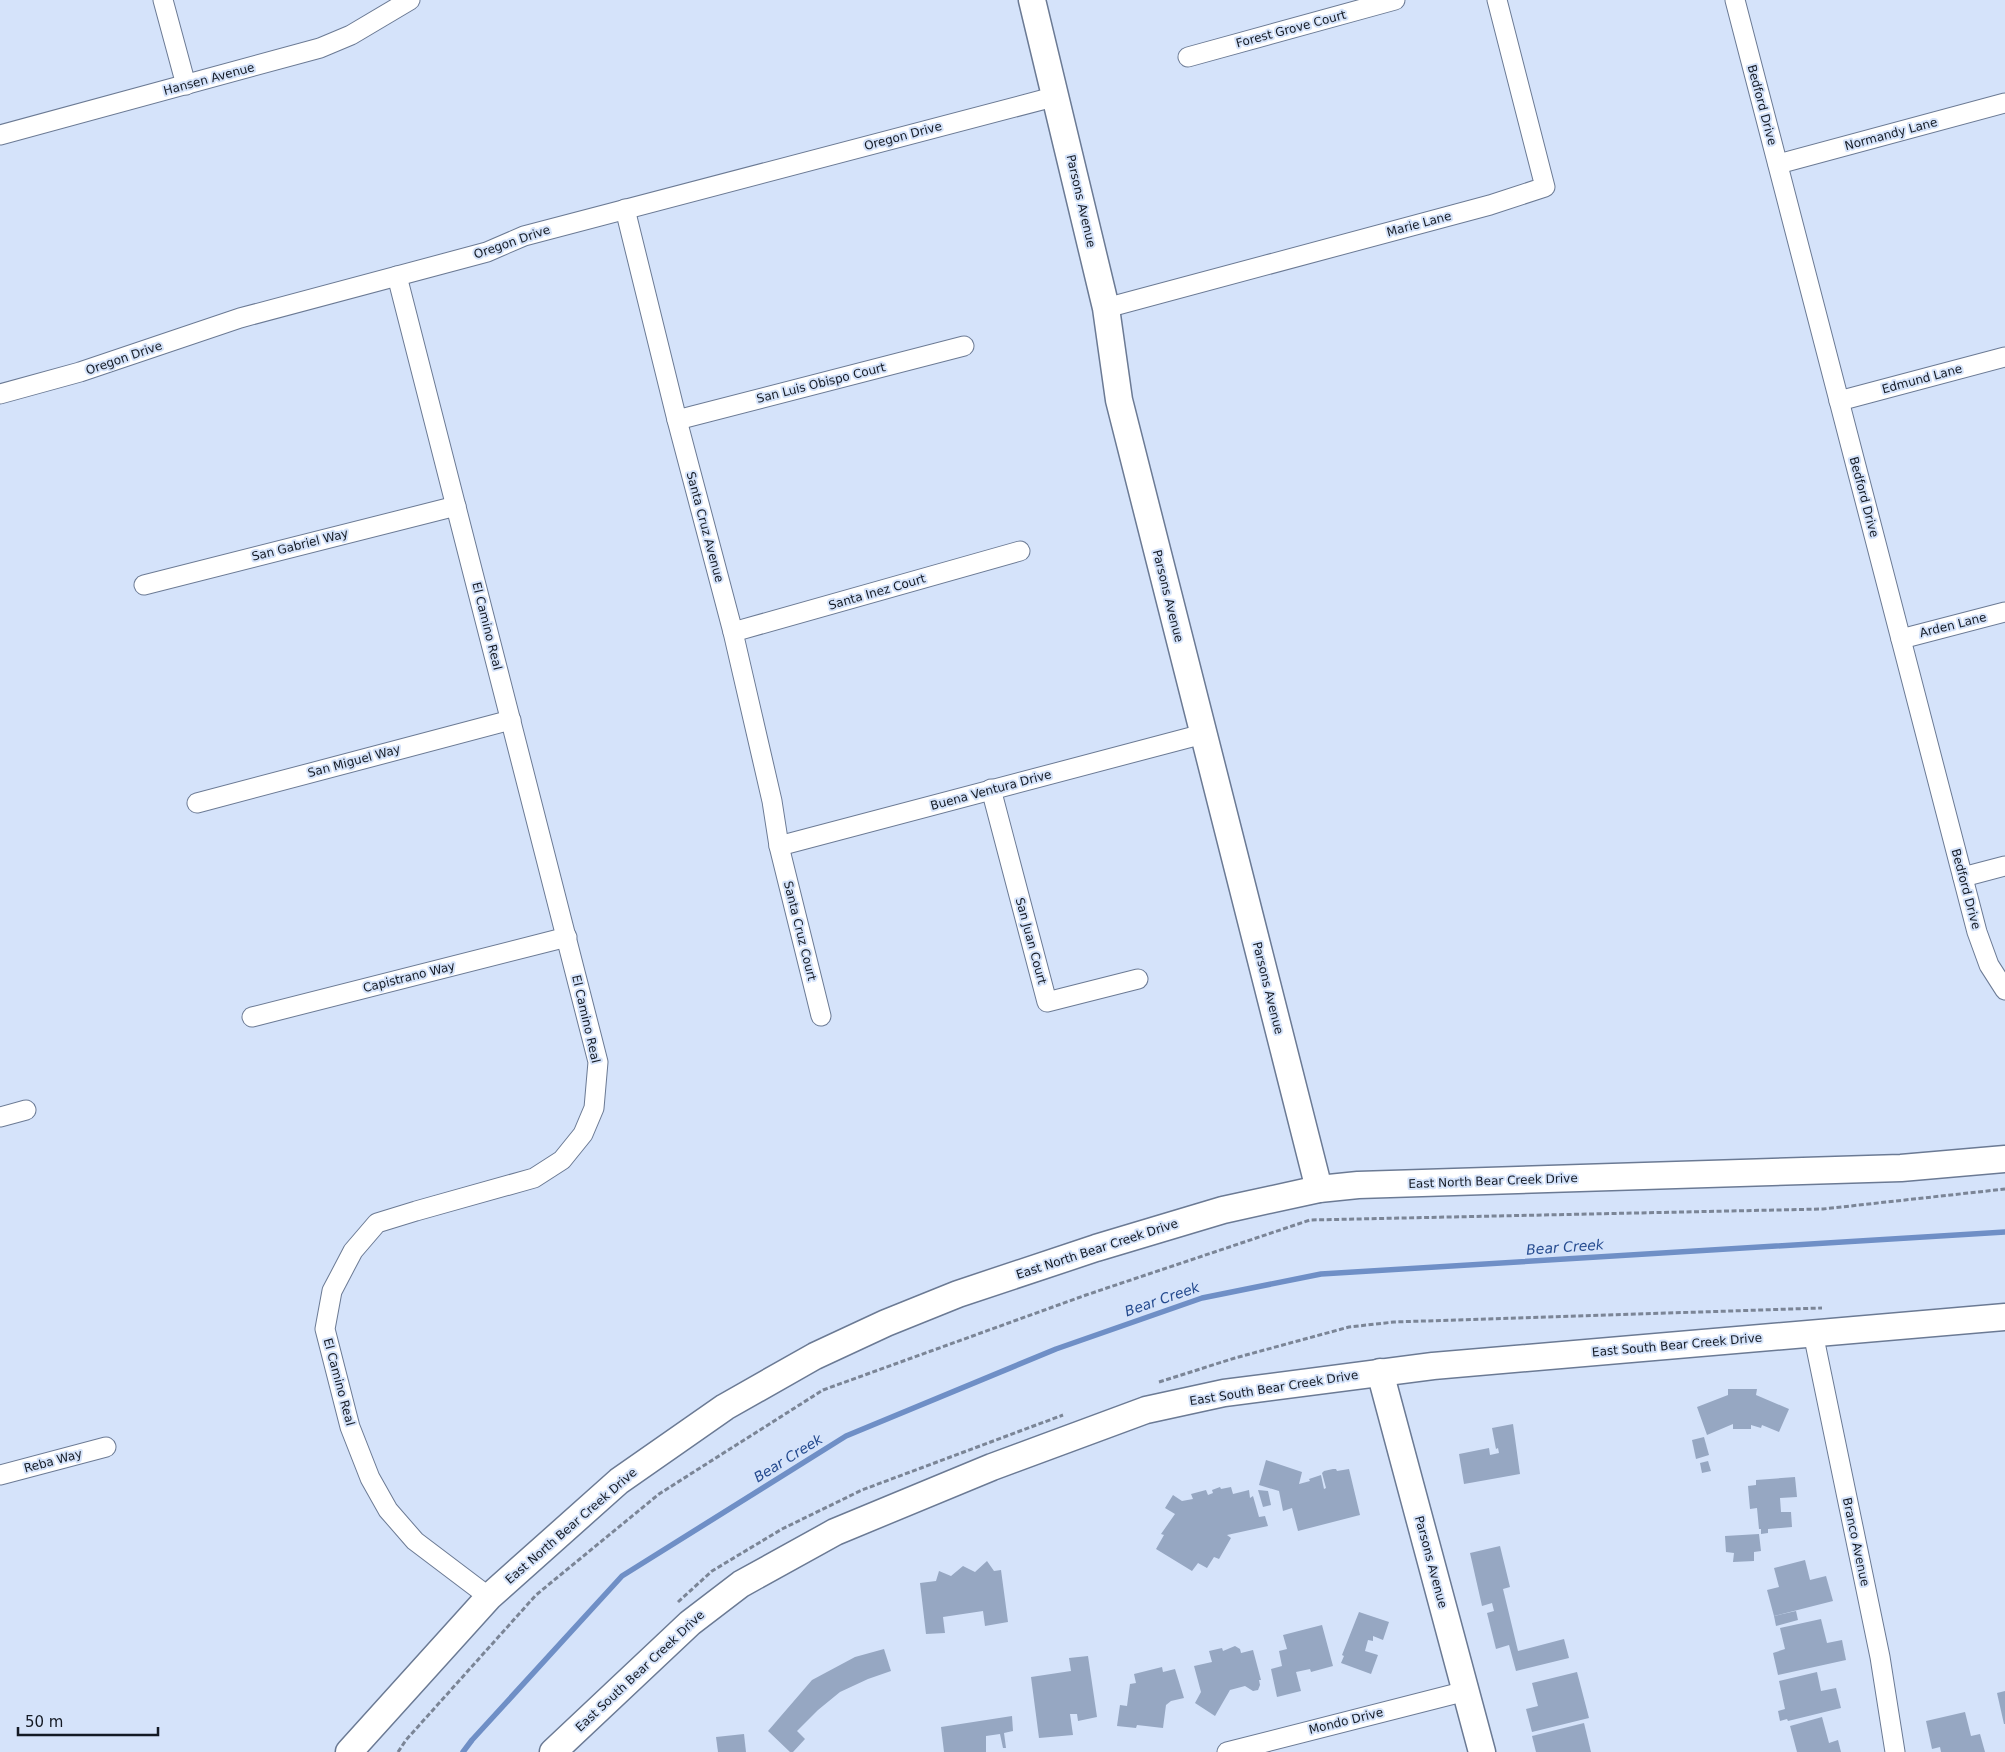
<svg xmlns="http://www.w3.org/2000/svg" width="2005" height="1752" font-family="'DejaVu Sans',sans-serif">
	<style>
		.lines { fill: none; stroke-linecap: round; stroke-linejoin: round }
		.stream { stroke: #6f8fc6; stroke-width: 5.5 }
		.building { fill: #96a7c2 }
		.street-casing { stroke: #6b7a94; stroke-width: 21 }
		.secondary-casing { stroke: #6b7a94; stroke-width: 29 }
		.path { stroke: #7b8596; stroke-width: 3; stroke-dasharray: 5 2.5; stroke-linecap: butt }
		.street { stroke: #fff; stroke-width: 19 }
		.secondary { stroke: #fff; stroke-width: 26 }
		.labels { text-anchor: middle; stroke-width: 4; stroke-linejoin: round; paint-order: stroke }
		.street-label { font-size: 12px; fill: #141a24; stroke: #d5e3fa }
		.water-label { font-size: 14px; font-style: italic; fill: #254b8f; stroke: #d5e3fa }
	</style>
	<rect width="100%" height="100%" fill="#d5e3fa"/>
	<g class="lines">
		<polyline class="stream" points="463,1752 472,1740 622,1576 846,1436 1056,1349 1202,1298 1321,1274 2005,1232"/>
	</g>
	<g class="building">
		<polygon points="1728,1389 1757,1389 1756,1395 1789,1409 1779,1432 1762,1425 1761,1428 1751,1425 1751,1429 1733,1429 1733,1424 1707,1435 1697,1407 1728,1395"/>
		<polygon points="1513,1424 1520,1474 1464,1484 1459,1454 1489,1448 1490,1455 1499,1453 1498,1448 1496,1449 1492,1428"/>
		<polygon points="1704,1437 1709,1455 1696,1459 1692,1440"/>
		<polygon points="1266,1460 1302,1472 1299,1484 1310,1481 1309,1479 1321,1475 1324,1489 1326,1488 1322,1473 1324,1471 1333,1469 1336,1469 1337,1471 1349,1469 1360,1515 1298,1531 1292,1508 1283,1511 1279,1491 1259,1485"/>
		<polygon points="1708,1461 1711,1471 1702,1473 1700,1463"/>
		<polygon points="1795,1477 1797,1497 1780,1498 1781,1512 1791,1512 1792,1527 1768,1529 1768,1533 1761,1534 1761,1529 1759,1529 1757,1508 1750,1509 1748,1486 1756,1485 1756,1480"/>
		<polygon points="1220,1487 1221,1489 1231,1487 1233,1494 1249,1490 1250,1498 1253,1496 1259,1517 1265,1516 1268,1526 1227,1535 1231,1538 1219,1559 1214,1557 1207,1568 1198,1563 1192,1571 1156,1549 1164,1535 1161,1534 1175,1514 1165,1508 1173,1495 1182,1501 1193,1499 1191,1494 1206,1490 1208,1495 1213,1493 1212,1490"/>
		<polygon points="1258,1490 1268,1491 1271,1505 1263,1507"/>
		<polygon points="1759,1534 1761,1551 1754,1552 1754,1561 1733,1562 1734,1553 1726,1552 1725,1536"/>
		<polygon points="1500,1546 1510,1587 1503,1589 1518,1651 1564,1639 1569,1658 1516,1671 1509,1645 1496,1649 1487,1613 1494,1611 1492,1603 1482,1606 1470,1553"/>
		<polygon points="1805,1560 1810,1580 1826,1576 1833,1601 1774,1616 1767,1590 1779,1587 1774,1568"/>
		<polygon points="987,1561 994,1571 1001,1570 1008,1622 985,1626 983,1611 943,1617 945,1633 926,1634 920,1583 936,1581 939,1571 951,1576 963,1566 975,1572"/>
		<polygon points="1796,1611 1798,1620 1776,1626 1774,1616"/>
		<polygon points="1359,1612 1389,1622 1383,1640 1373,1636 1373,1641 1368,1640 1365,1651 1378,1655 1371,1674 1341,1663 1344,1656 1342,1655"/>
		<polygon points="1821,1619 1827,1643 1842,1640 1846,1660 1778,1675 1773,1653 1785,1649 1780,1628"/>
		<polygon points="1322,1625 1333,1666 1311,1672 1310,1669 1296,1672 1301,1691 1277,1697 1271,1669 1282,1666 1279,1651 1287,1649 1283,1635"/>
		<polygon points="1235,1646 1240,1649 1241,1653 1253,1650 1261,1680 1259,1680 1260,1685 1258,1690 1253,1691 1245,1686 1230,1690 1215,1716 1195,1703 1201,1692 1194,1666 1212,1662 1209,1651 1222,1648 1223,1651"/>
		<polygon points="884,1649 891,1671 868,1679 840,1692 818,1710 797,1731 805,1739 793,1752 790,1752 768,1731 812,1680 855,1657"/>
		<polygon points="1088,1656 1097,1717 1078,1721 1077,1714 1070,1714 1073,1735 1039,1738 1031,1677 1071,1671 1069,1658"/>
		<polygon points="1162,1667 1163,1672 1175,1669 1184,1698 1171,1701 1166,1705 1163,1728 1137,1725 1136,1728 1117,1726 1120,1705 1127,1706 1130,1684 1136,1683 1134,1674"/>
		<polygon points="1577,1672 1589,1718 1532,1732 1526,1709 1538,1706 1532,1683"/>
		<polygon points="1817,1672 1821,1691 1836,1688 1841,1708 1788,1721 1787,1719 1780,1721 1778,1711 1785,1709 1779,1681"/>
		<polygon points="2005,1691 2005,1724 2004,1724 1997,1693"/>
		<polygon points="1965,1712 1971,1736 1980,1734 1985,1752 1941,1752 1940,1747 1932,1749 1926,1721"/>
		<polygon points="1012,1716 1013,1731 1004,1733 1006,1748 1003,1748 1000,1734 986,1736 986,1752 944,1752 941,1727"/>
		<polygon points="1822,1717 1829,1743 1838,1740 1841,1752 1797,1752 1790,1726"/>
		<polygon points="1584,1723 1591,1752 1536,1752 1532,1736"/>
		<polygon points="744,1734 746,1752 718,1752 716,1737"/>
	</g>
	<g class="lines">
		<g class="street-casing">
			<g id="street">
				<polyline points="163,0 186,85"/>
				<polyline points="1735,0 1977,932 1989,965 2005,990"/>
				<polyline points="1188,57 1395,0"/>
				<polyline points="0,135 320,48 351,35 410,0"/>
				<polyline points="1778,164 2005,103"/>
				<polyline points="625,209 677,420 733,632 772,801 779,846 821,1016"/>
				<polyline points="397,276 598,1062 594,1108 583,1134 562,1160 534,1178 416,1211 377,1223 353,1251 332,1291 325,1329 350,1427 370,1478 388,1510 415,1541 489,1597"/>
				<polyline points="1106,308 1490,205 1545,187 1497,0"/>
				<polyline points="0,394 80,372 240,318 487,252 524,236 1057,96"/>
				<polyline points="1839,401 2005,357"/>
				<polyline points="677,420 964,346"/>
				<polyline points="144,585 456,506"/>
				<polyline points="733,632 1020,551"/>
				<polyline points="1901,639 2005,612"/>
				<polyline points="991,789 1047,1002 1138,979"/>
				<polyline points="197,803 511,720"/>
				<polyline points="779,846 1203,734"/>
				<polyline points="1963,877 2005,866"/>
				<polyline points="252,1017 567,937"/>
				<polyline points="0,1117 26,1110"/>
				<polyline points="1813,1333 1880,1657 1895,1752"/>
				<polyline points="0,1475 106,1447"/>
				<polyline points="1227,1752 1466,1691"/>
			</g>
		</g>
		<g class="secondary-casing">
			<g id="secondary">
				<polyline points="1032,0 1106,308 1119,400 1319,1189"/>
				<polyline points="1380,1372 1482,1752"/>
				<polyline points="349,1752 489,1597 619,1481 725,1407 815,1356 886,1323 958,1294 1096,1248 1223,1210 1319,1189 1358,1185 1901,1168 2005,1159"/>
				<polyline points="553,1752 690,1623 741,1584 835,1532 992,1467 1146,1410 1224,1393 1433,1366 2005,1317"/>
			</g>
		</g>
		<g class="path">
			<polyline points="1159,1382 1235,1358 1349,1327 1394,1322 1822,1308"/>
			<polyline points="678,1602 712,1571 782,1529 862,1490 1063,1415"/>
			<polyline points="398,1752 406,1740 536,1595 659,1494 823,1390 1086,1295 1310,1220 1823,1209 2005,1189"/>
		</g>
		<use href="#street" class="street"/>
		<use href="#secondary" class="secondary"/>
	</g>
	<g class="labels">
		<g class="street-label">
			<text transform="translate(1291 29) rotate(-15)" y="4">Forest Grove Court</text>
			<text transform="translate(209 79) rotate(-15)" y="4">Hansen Avenue</text>
			<text transform="translate(1762 105) rotate(75)" y="4">Bedford Drive</text>
			<text transform="translate(1891 134) rotate(-15)" y="4">Normandy Lane</text>
			<text transform="translate(903 136) rotate(-15)" y="4">Oregon Drive</text>
			<text transform="translate(1081 201) rotate(77)" y="4">Parsons Avenue</text>
			<text transform="translate(1419 224) rotate(-15)" y="4">Marie Lane</text>
			<text transform="translate(512 242) rotate(-19)" y="4">Oregon Drive</text>
			<text transform="translate(124 358) rotate(-19)" y="4">Oregon Drive</text>
			<text transform="translate(1922 379) rotate(-15)" y="4">Edmund Lane</text>
			<text transform="translate(821 383) rotate(-14)" y="4">San Luis Obispo Court</text>
			<text transform="translate(1864 497) rotate(75)" y="4">Bedford Drive</text>
			<text transform="translate(705 527) rotate(75)" y="4">Santa Cruz Avenue</text>
			<text transform="translate(300 545) rotate(-14)" y="4">San Gabriel Way</text>
			<text transform="translate(877 592) rotate(-16)" y="4">Santa Inez Court</text>
			<text transform="translate(1168 596) rotate(76)" y="4">Parsons Avenue</text>
			<text transform="translate(1953 625) rotate(-14)" y="4">Arden Lane</text>
			<text transform="translate(487 626) rotate(76)" y="4">El Camino Real</text>
			<text transform="translate(354 761) rotate(-15)" y="4">San Miguel Way</text>
			<text transform="translate(991 790) rotate(-15)" y="4">Buena Ventura Drive</text>
			<text transform="translate(1966 889) rotate(75)" y="4">Bedford Drive</text>
			<text transform="translate(800 931) rotate(76)" y="4">Santa Cruz Court</text>
			<text transform="translate(1031 941) rotate(75)" y="4">San Juan Court</text>
			<text transform="translate(409 977) rotate(-14)" y="4">Capistrano Way</text>
			<text transform="translate(1268 988) rotate(76)" y="4">Parsons Avenue</text>
			<text transform="translate(586 1019) rotate(77)" y="4">El Camino Real</text>
			<text transform="translate(1493 1181) rotate(-2)" y="4">East North Bear Creek Drive</text>
			<text transform="translate(1097 1249) rotate(-18)" y="4">East North Bear Creek Drive</text>
			<text transform="translate(1677 1345) rotate(-5)" y="4">East South Bear Creek Drive</text>
			<text transform="translate(339 1382) rotate(75)" y="4">El Camino Real</text>
			<text transform="translate(1274 1388) rotate(-9)" y="4">East South Bear Creek Drive</text>
			<text transform="translate(53 1461) rotate(-15)" y="4">Reba Way</text>
			<text transform="translate(571 1526) rotate(-41)" y="4">East North Bear Creek Drive</text>
			<text transform="translate(1856 1542) rotate(78)" y="4">Branco Avenue</text>
			<text transform="translate(1431 1562) rotate(75)" y="4">Parsons Avenue</text>
			<text transform="translate(640 1671) rotate(-43)" y="4">East South Bear Creek Drive</text>
			<text transform="translate(1346 1721) rotate(-14)" y="4">Mondo Drive</text>
		</g>
		<g class="water-label">
			<text transform="translate(1565 1247) rotate(-4)" y="5">Bear Creek</text>
			<text transform="translate(1162 1299) rotate(-19)" y="5">Bear Creek</text>
			<text transform="translate(788 1458) rotate(-32)" y="5">Bear Creek</text>
		</g>
	</g>
	<path d="M18 1727v8h140v-8" fill="none" stroke="#141a24" stroke-width="2.5"/>
	<text x="25" y="1727" font-size="15" fill="#141a24" stroke="#d5e3fa" stroke-width="4" paint-order="stroke">50 m</text>
</svg>
